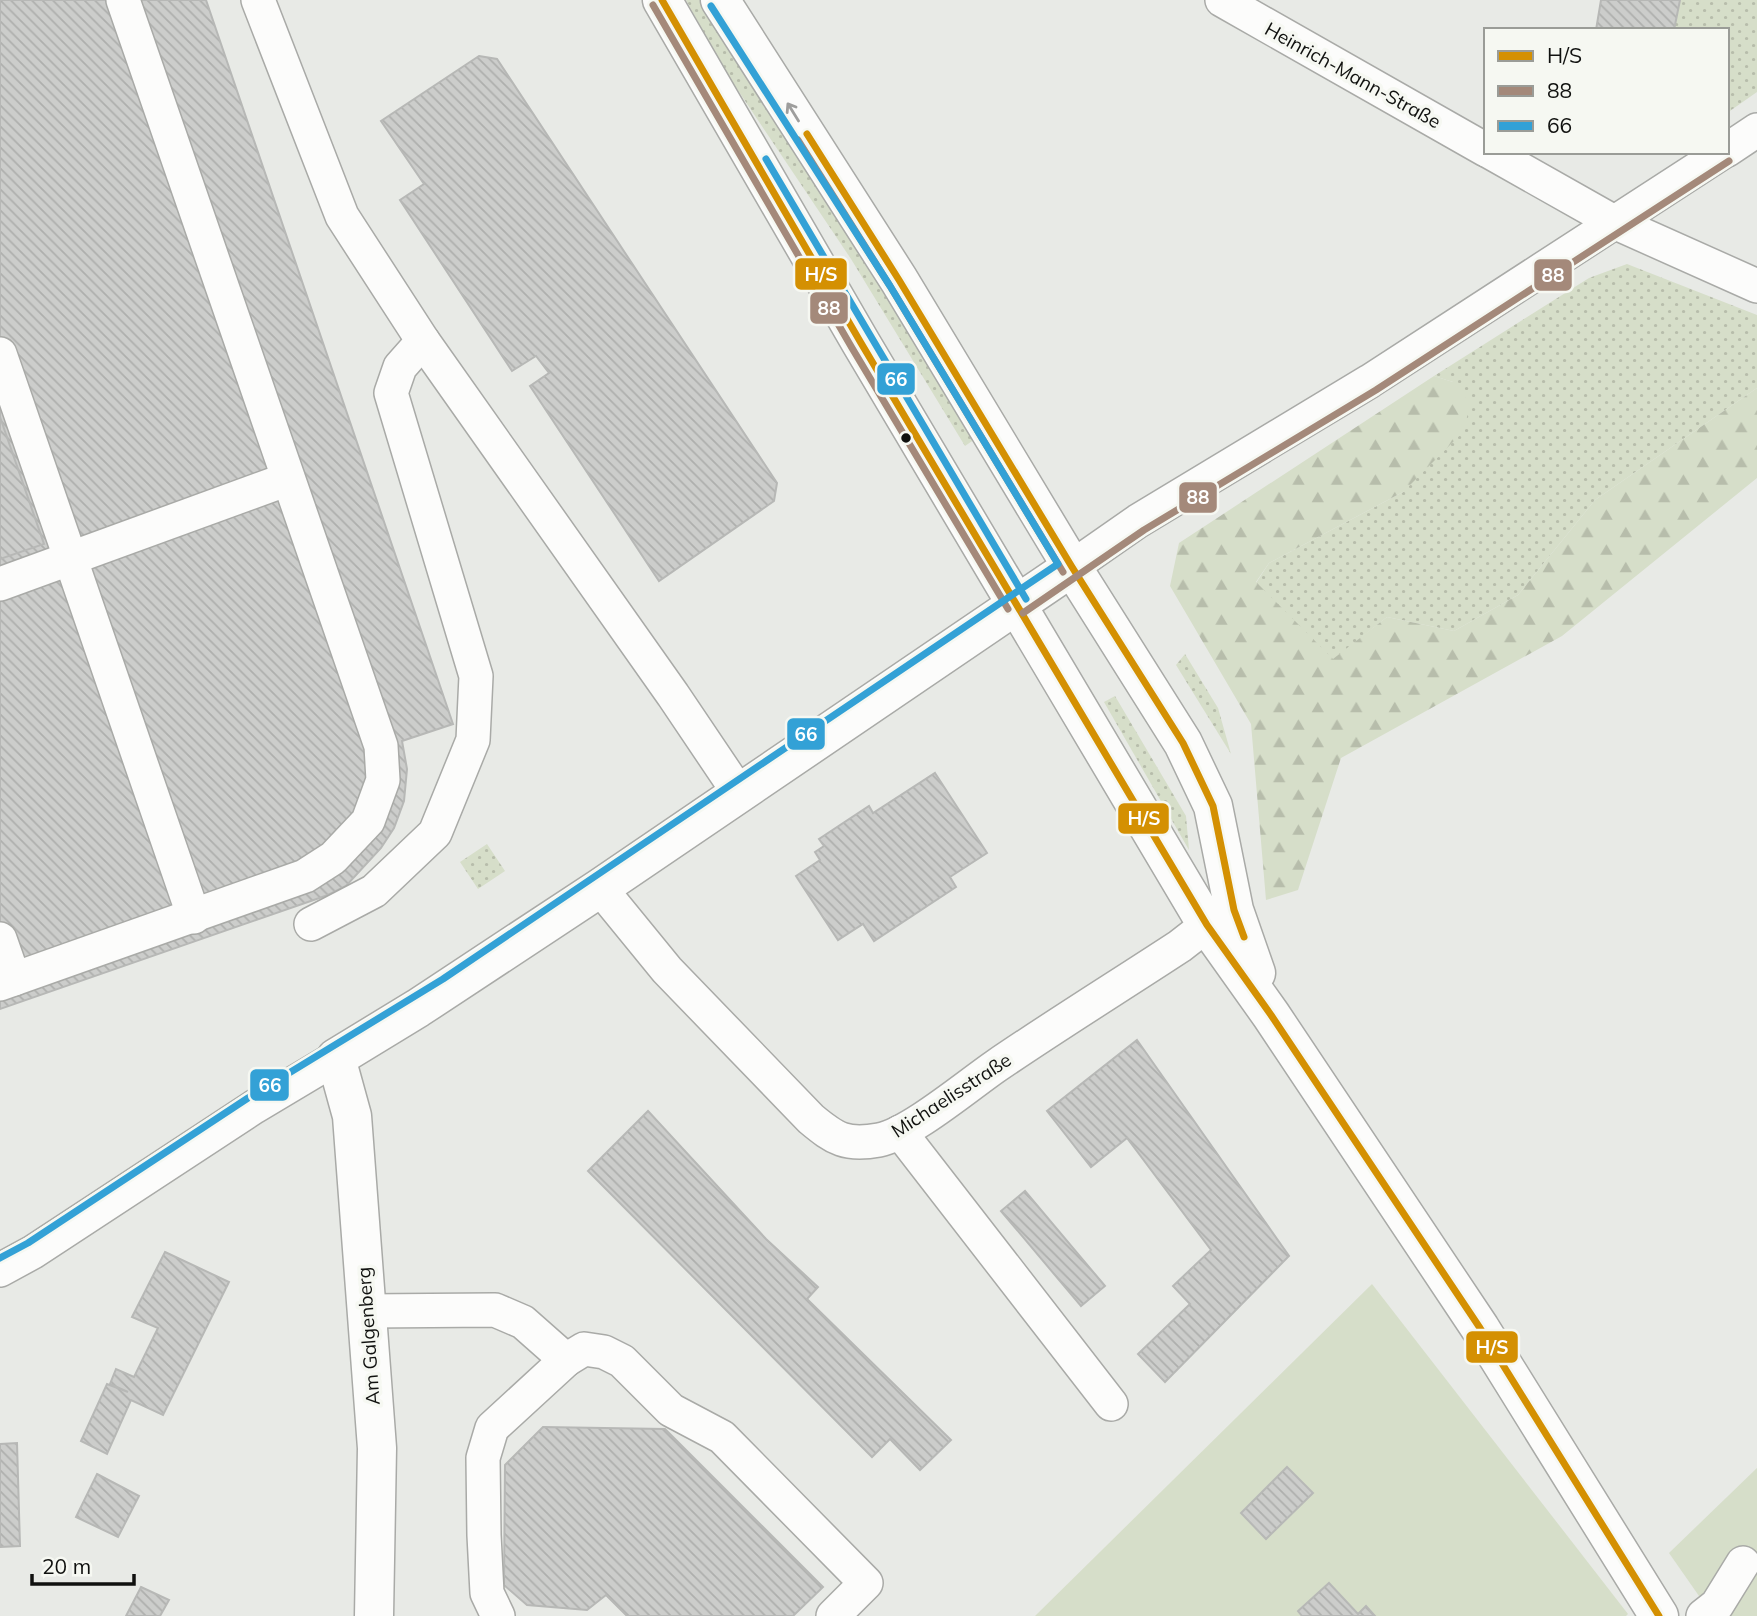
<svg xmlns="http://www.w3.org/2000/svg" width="1757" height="1616" font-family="Mulish,sans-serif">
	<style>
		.grass { fill: url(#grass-dots) }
		.forest { fill: url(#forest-firs) }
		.garden { fill: #d6dec9 }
		.building { fill: url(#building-back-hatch); stroke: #b7b8b6; stroke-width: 2 }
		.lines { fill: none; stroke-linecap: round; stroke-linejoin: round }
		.minor-casing { stroke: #a9aaa7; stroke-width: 36 }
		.major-casing { stroke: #a9aaa7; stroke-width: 41 }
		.minor { stroke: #fcfcfb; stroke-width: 33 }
		.major { stroke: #fcfcfb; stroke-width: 38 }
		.bus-1-casing { stroke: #f6f8f2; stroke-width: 12 }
		.bus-2-casing { stroke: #f6f8f2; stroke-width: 12 }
		.bus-3-casing { stroke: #f6f8f2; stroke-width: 12 }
		.bus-1 { stroke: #d49002; stroke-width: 7 }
		.bus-2 { stroke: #a4897a; stroke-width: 7 }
		.bus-3 { stroke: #33a1d6; stroke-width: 7 }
		.oneway { stroke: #9e9e9d }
		.bus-dot { fill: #10110f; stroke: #f6f8f2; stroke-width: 2.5 }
		.labels { text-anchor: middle; stroke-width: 7; stroke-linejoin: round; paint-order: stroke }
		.street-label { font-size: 19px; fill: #10110f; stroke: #f6f8f2 }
		.line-badge { stroke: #f6f8f2; stroke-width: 2.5 }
		.badge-label { font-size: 19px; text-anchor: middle; font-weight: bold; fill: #fff }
	</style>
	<defs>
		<pattern id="grass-dots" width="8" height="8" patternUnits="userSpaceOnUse" patternTransform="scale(1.75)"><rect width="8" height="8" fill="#d6dec9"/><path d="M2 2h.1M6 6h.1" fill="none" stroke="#b7bdab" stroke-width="1.8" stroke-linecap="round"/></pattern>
		<pattern id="forest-firs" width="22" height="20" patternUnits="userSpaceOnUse" patternTransform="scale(1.75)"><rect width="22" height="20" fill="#d6dec9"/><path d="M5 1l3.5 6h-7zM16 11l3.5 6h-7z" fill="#b7bdab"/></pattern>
		<pattern id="building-back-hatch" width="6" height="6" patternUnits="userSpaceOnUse" patternTransform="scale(1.75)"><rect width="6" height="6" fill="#cccdcb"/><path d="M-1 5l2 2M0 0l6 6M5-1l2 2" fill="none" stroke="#aeafad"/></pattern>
	</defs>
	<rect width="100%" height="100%" fill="#e8eae6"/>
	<g class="grass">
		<polygon points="686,0 703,0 978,437 965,446 851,259 725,71"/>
		<polygon points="1678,0 1757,0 1757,92 1727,113 1727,30 1673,30"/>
		<polygon points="1627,264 1757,315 1757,388 1595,500 1518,595 1454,631 1387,617 1333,660 1256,583 1269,563 1403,492 1453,382 1434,376 1589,278"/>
		<polygon points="1185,654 1218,708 1231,754 1176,665"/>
		<polygon points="1115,696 1186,816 1189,850 1104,702"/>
		<polygon points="487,844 505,871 478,889 460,862"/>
	</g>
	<polygon class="forest" points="1434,376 1453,382 1470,403 1464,431 1403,492 1269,563 1256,582 1333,659 1387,617 1454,631 1518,595 1595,500 1757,388 1757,478 1562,636 1341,758 1298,890 1266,900 1251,724 1170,586 1179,543"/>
	<g class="garden">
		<polygon points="1372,1284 1628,1614 1626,1616 1035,1616"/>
		<polygon points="1757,1468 1757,1616 1713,1616 1669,1553"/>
	</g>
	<g class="building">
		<polygon points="0,0 206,0 453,724 402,741 407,769 404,801 394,828 381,848 346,886 328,895 0,1009"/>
		<polygon points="1601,0 1680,0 1674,30 1596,30"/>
		<polygon points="479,56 497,59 777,483 774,501 659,581 530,386 549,373 536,356 512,371 400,200 424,184 381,121"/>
		<polygon points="0,417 44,544 0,559"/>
		<polygon points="935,773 987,853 950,877 956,887 874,941 863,924 838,940 796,876 820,860 815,852 824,846 819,839 869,806 873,813"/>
		<polygon points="1137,1040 1289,1256 1165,1382 1138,1354 1190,1304 1173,1286 1211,1250 1127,1138 1091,1167 1047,1111"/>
		<polygon points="648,1111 766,1239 818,1287 807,1299 951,1440 920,1470 890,1439 872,1457 588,1171"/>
		<polygon points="1025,1191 1105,1286 1081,1306 1001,1211"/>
		<polygon points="165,1252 229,1282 163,1415 131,1400 107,1454 81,1441 107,1384 128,1392 110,1384 116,1369 134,1377 158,1328 132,1317"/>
		<polygon points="543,1427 665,1429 823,1587 793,1616 627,1616 606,1595 587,1610 527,1605 504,1585 505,1465"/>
		<polygon points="17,1443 20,1546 0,1547 0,1444"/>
		<polygon points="1287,1467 1313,1493 1266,1539 1241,1513"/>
		<polygon points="97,1474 139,1496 118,1537 76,1517"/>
		<polygon points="1329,1583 1358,1614 1366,1606 1375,1616 1302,1616 1298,1611"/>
		<polygon points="141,1587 169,1600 160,1616 126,1616"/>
	</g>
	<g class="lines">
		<g class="minor-casing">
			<g id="minor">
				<polyline points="258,0 342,216 423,341 673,695 739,793"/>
				<polyline points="1222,0 1486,150"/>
				<polyline points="1727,150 1757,130"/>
				<polyline points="1490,152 1614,222 1757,286"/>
				<polyline points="0,354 194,917"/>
				<polyline points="1072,567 1138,521 1370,381 1723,152"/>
				<polyline points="0,584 288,479"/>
				<path d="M600,888L667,970L811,1119C835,1139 846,1146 879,1140C910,1134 967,1086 996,1066C1056,1025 1119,986 1180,946L1207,925"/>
				<polyline points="311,924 374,891 435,833 473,740 476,676 391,393 400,367 423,341"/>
				<polyline points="0,939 14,979"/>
				<polyline points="0,984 305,876 333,858 368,821 383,780 381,746 123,0"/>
				<polyline points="900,1132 1111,1404"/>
				<polyline points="0,1270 33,1252 254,1107 336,1058"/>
				<polyline points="366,1311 495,1310 523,1322 566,1360"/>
				<polyline points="498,1616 487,1593 484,1535 483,1458 492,1428 566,1360 584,1349 604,1352 622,1361 671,1410 722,1437 866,1583 833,1616"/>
				<polyline points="1703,1616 1717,1605 1743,1563"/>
			</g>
		</g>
		<g class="major-casing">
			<g id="major">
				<polyline points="662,0 861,343 1207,925 1271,1015 1480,1328 1659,1616"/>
				<polyline points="720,0 899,280 1072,567 1183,743 1213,806 1234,910 1256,973"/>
				<polyline points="374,1616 377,1448 352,1116 336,1058 418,1008 600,888 1072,567"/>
			</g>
		</g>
		<use href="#minor" class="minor"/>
		<use href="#major" class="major"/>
		<g class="bus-1-casing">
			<g id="bus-1">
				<polyline points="662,0 861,343 1207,925 1271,1015 1480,1328 1659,1616"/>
				<polyline points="807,134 899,280 1072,567 1183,743 1213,806 1234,910 1244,937"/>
			</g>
		</g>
		<g class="bus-2-casing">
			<g id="bus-2">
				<polyline points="653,5 852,348 1008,609"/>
				<polyline points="798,140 890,286 1063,572"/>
				<polyline points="1023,613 1144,530 1376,390 1729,161"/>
			</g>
		</g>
		<g class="bus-3-casing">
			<g id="bus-3">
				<polyline points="766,159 1026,599"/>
				<polyline points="0,1258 28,1243 248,1098 443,979 1058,564 890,286 711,6"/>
			</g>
		</g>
		<use href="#bus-1" class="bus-1"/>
		<use href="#bus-2" class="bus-2"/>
		<use href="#bus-3" class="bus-3"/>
	</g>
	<defs><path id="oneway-shaft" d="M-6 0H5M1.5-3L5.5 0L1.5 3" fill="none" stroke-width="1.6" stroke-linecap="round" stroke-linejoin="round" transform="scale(1.75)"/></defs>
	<use class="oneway" href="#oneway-shaft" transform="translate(793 112) rotate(-122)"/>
	<circle class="bus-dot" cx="906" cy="438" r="6"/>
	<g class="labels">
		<g class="street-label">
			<text transform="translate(1353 75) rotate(29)" y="7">Heinrich-Mann-Straße</text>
			<text transform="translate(951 1095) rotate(-33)" y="7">Michaelisstraße</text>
			<text transform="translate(368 1336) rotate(-94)" y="7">Am Galgenberg</text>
		</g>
	</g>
	<g class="line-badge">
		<rect x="794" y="257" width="54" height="34" rx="7" fill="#d49002"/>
		<rect x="1533" y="258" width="40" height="34" rx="7" fill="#a4897a"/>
		<rect x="809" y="291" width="40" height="34" rx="7" fill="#a4897a"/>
		<rect x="876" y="362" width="40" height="34" rx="7" fill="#33a1d6"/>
		<rect x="1178" y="481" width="40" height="33" rx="7" fill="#a4897a"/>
		<rect x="786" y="717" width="40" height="34" rx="7" fill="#33a1d6"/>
		<rect x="1117" y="802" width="53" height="33" rx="7" fill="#d49002"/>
		<rect x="249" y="1068" width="41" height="34" rx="7" fill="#33a1d6"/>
		<rect x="1465" y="1330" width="54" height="34" rx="7" fill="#d49002"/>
	</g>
	<g class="badge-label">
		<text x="821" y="281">H/S</text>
		<text x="1553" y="282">88</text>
		<text x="829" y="315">88</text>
		<text x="896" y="386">66</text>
		<text x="1198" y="504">88</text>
		<text x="806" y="741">66</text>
		<text x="1144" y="825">H/S</text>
		<text x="270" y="1092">66</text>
		<text x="1492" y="1354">H/S</text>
	</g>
	<rect x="1484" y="28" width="245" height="126" fill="#f6f8f2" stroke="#9a9c97" stroke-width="2"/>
	<rect x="1498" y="51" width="35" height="10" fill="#d49002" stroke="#9a9c97" stroke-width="2"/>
	<text x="1547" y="63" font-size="21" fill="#10110f">H/S</text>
	<rect x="1498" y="86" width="35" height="10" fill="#a4897a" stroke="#9a9c97" stroke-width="2"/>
	<text x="1547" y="98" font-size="21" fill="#10110f">88</text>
	<rect x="1498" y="121" width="35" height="10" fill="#33a1d6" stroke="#9a9c97" stroke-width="2"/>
	<text x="1547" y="133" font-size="21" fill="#10110f">66</text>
	<path d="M32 1574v10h102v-10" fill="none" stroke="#10110f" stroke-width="3.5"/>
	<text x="42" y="1574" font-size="21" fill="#10110f" stroke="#f6f8f2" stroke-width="5" paint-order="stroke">20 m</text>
</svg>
